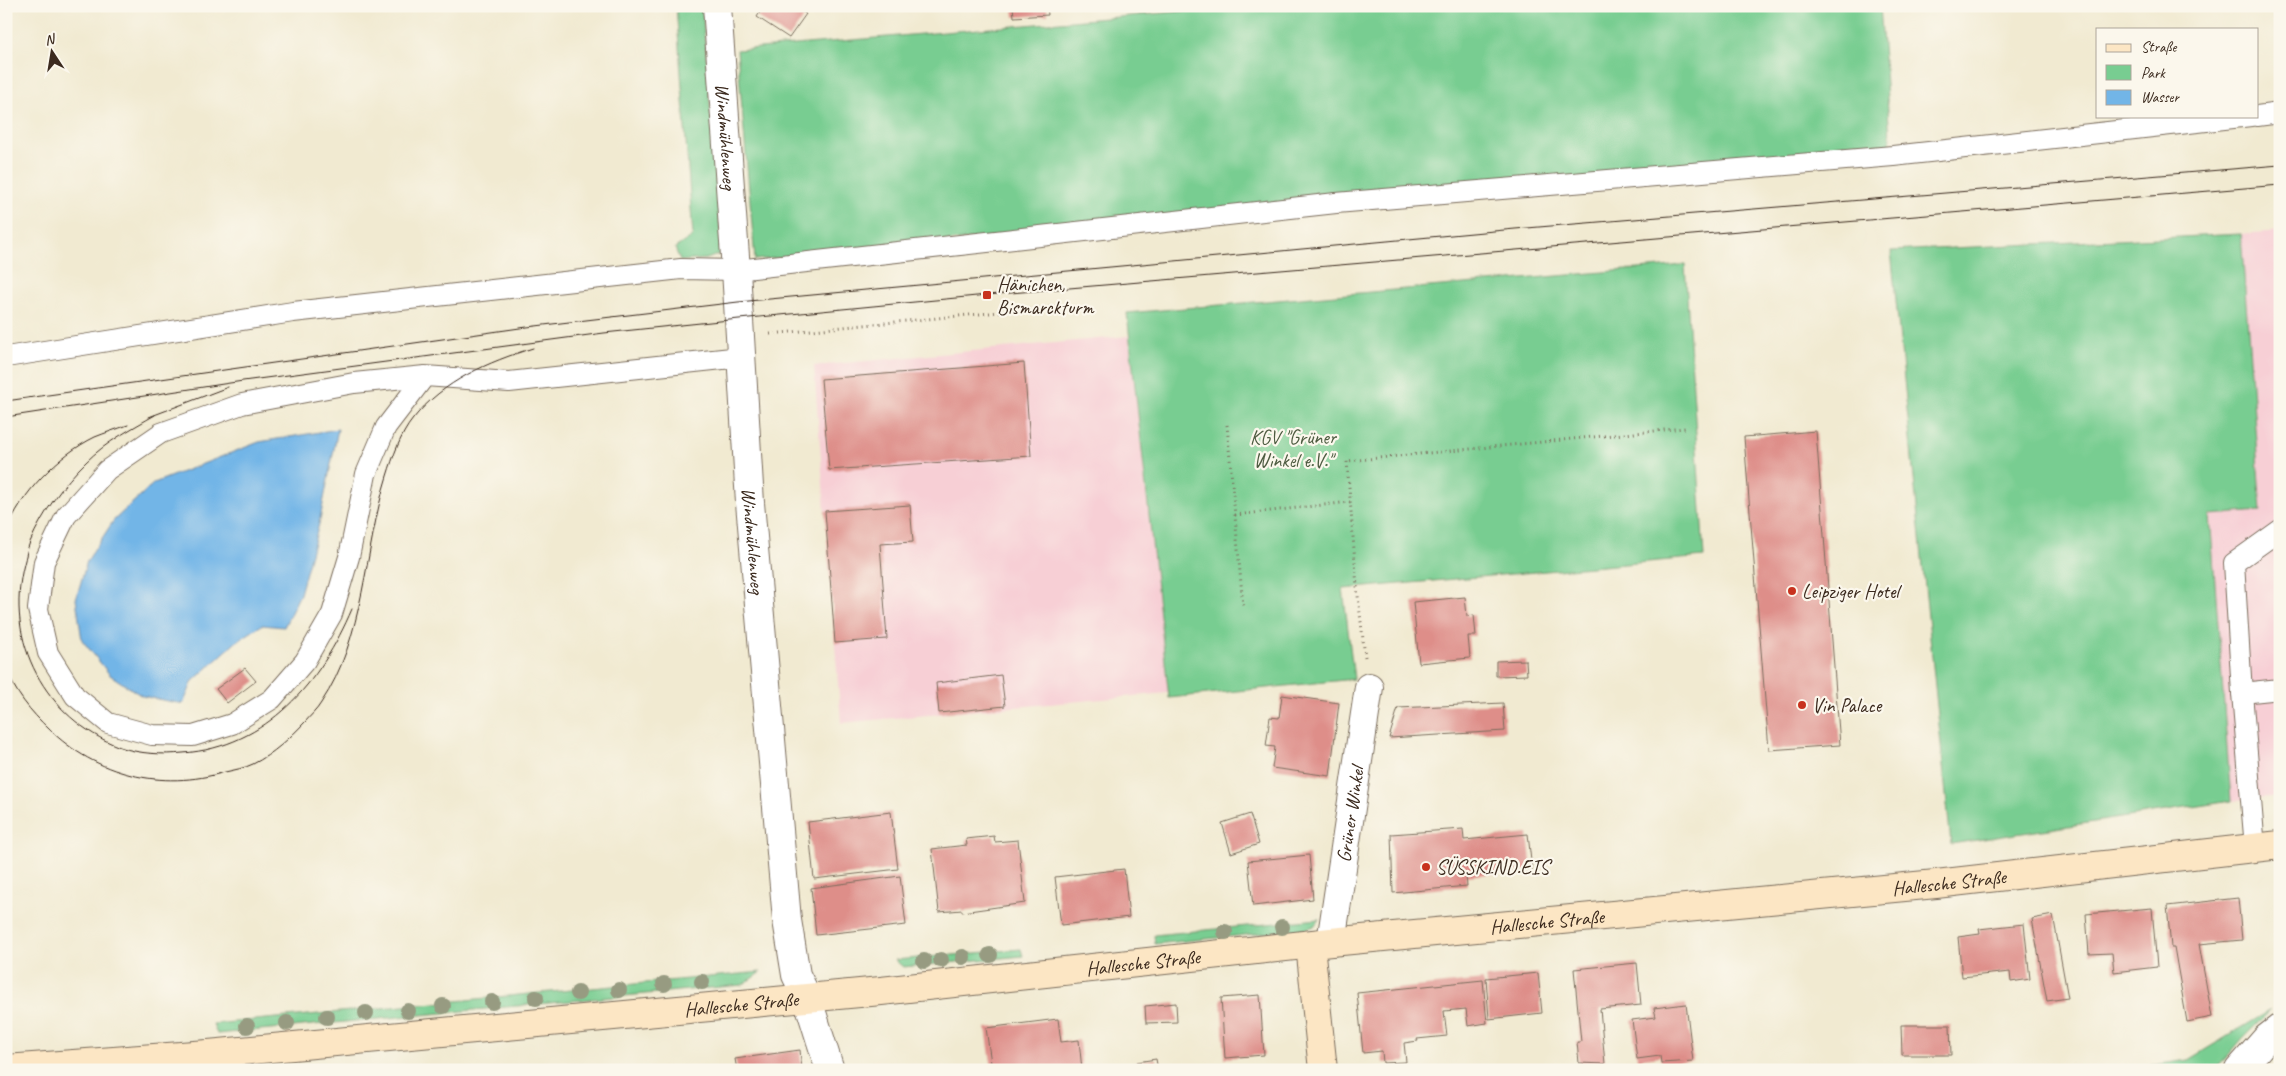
<svg xmlns="http://www.w3.org/2000/svg" width="2286" height="1076" font-family="Caveat,sans-serif">
	<style>
		.built { fill: #f7cfd5 }
		.green { fill: #78cd91; stroke: #5a7c58 }
		.water { fill: #72b5e7; stroke: #567082 }
		.building { fill: #de8e89 }
		.lines { fill: none; stroke-linecap: round; stroke-linejoin: round }
		.lane-casing { stroke: #7b6d5d; stroke-width: 22 }
		.street-casing { stroke: #7b6d5d; stroke-width: 30 }
		.secondary-casing { stroke: #7b6d5d; stroke-width: 30 }
		.path { stroke: #7b6d5d; stroke-width: 3; stroke-dasharray: 1 4; stroke-linecap: butt }
		.lane { stroke: #fff; stroke-width: 20 }
		.street { stroke: #fff; stroke-width: 28 }
		.secondary { stroke: #fce6c4; stroke-width: 28 }
		.tram { stroke: #3b2a1e; stroke-width: 1 }
		.tree { fill: #979b81 }
		.poi-dot { fill: #c8321e; stroke: #fbf7ec; stroke-width: 2 }
		.labels { text-anchor: middle; stroke-width: 4.5; stroke-linejoin: round; paint-order: stroke }
		.street-label { font-size: 20px; fill: #3b2a1e; stroke: #fbf7ec }
		.poi-label { font-size: 20px; fill: #3b2a1e; stroke: #fbf7ec; text-anchor: start }
		.park-label { font-size: 20px; fill: #4d5b40; stroke: #fbf7ec }
	</style>
	<rect width="100%" height="100%" fill="#fbf7ec"/>
	<filter id="ink" filterUnits="userSpaceOnUse"><feTurbulence type="fractalNoise" baseFrequency=".02" numOctaves="2"/><feDisplacementMap in="SourceGraphic" scale="10" xChannelSelector="R" yChannelSelector="G"/><feConvolveMatrix kernelMatrix="1 2 1 2 8 2 1 2 1" color-interpolation-filters="sRGB"/></filter>
	<filter id="wash" filterUnits="userSpaceOnUse"><feTurbulence type="fractalNoise" baseFrequency=".0096" numOctaves="4" result="noise"/><feDisplacementMap in="SourceGraphic" scale="20" xChannelSelector="R" yChannelSelector="G"/><feGaussianBlur stdDeviation="1.12" result="paint"/><feColorMatrix in="noise" values="0 0 0 0 0 0 0 0 0 0 0 0 0 0 0 0 0 1.4 0 .05"/><feComposite in="paint" operator="in"/></filter>
	<g filter="url(#wash)">
		<rect width="100%" height="100%" fill="#f1ead1"/>
		<g class="built">
			<polygon points="2280,231 2280,796 2231,801 2210,515 2261,511 2241,234"/>
			<polygon points="1129,336 1168,693 841,723 814,366"/>
		</g>
		<g class="green">
			<polygon points="676,6 702,6 722,253 707,259 680,261 675,248 693,236"/>
			<polygon points="1245,6 1880,6 1891,150 755,260 737,50"/>
			<polygon points="2241,234 2261,511 2210,515 2231,801 1951,844 1891,251"/>
			<polygon points="1685,265 1704,557 1343,589 1354,679 1169,698 1127,313"/>
			<polygon points="1319,919 1314,926 1306,929 1155,944 1154,935"/>
			<polygon points="1021,949 1023,956 903,967 895,960"/>
			<polygon points="761,972 742,985 217,1034 213,1024"/>
			<polygon points="2271,1010 2243,1038 2219,1066 2195,1070 2118,1070 2188,1060"/>
		</g>
		<polygon class="water" points="338,429 319,524 300,594 284,627 262,625 236,642 193,681 183,704 142,696 110,675 82,640 76,599 87,561 114,520 154,483 259,442"/>
		<g id="blocks">
			<g class="building">
				<polygon points="764,6 794,6 806,14 789,38 757,17"/>
				<polygon points="1013,6 1047,6 1048,15 1014,17"/>
				<polygon points="1024,363 1031,456 829,470 821,379"/>
				<polygon points="1816,431 1840,745 1769,750 1744,437"/>
				<polygon points="910,505 913,542 880,544 887,639 835,643 825,511"/>
				<polygon points="1465,597 1467,616 1474,615 1476,636 1468,636 1470,658 1419,663 1413,602"/>
				<polygon points="1526,660 1527,675 1496,676 1496,661"/>
				<polygon points="245,668 256,681 227,703 216,689"/>
				<polygon points="1001,675 1005,706 939,713 936,683"/>
				<polygon points="1282,695 1339,703 1330,776 1272,768 1275,747 1266,746 1270,717 1279,718"/>
				<polygon points="1503,703 1505,731 1389,738 1398,708"/>
				<polygon points="891,812 898,869 814,879 808,822"/>
				<polygon points="1250,814 1259,844 1231,853 1222,823"/>
				<polygon points="1463,829 1464,840 1528,834 1532,870 1466,876 1467,886 1393,893 1391,834"/>
				<polygon points="994,836 995,842 1018,840 1025,903 962,912 962,910 939,912 932,849 967,845 966,839"/>
				<polygon points="1309,855 1313,899 1253,906 1248,861"/>
				<polygon points="1124,869 1129,917 1061,925 1055,877"/>
				<polygon points="900,876 906,925 816,935 811,888"/>
				<polygon points="2238,898 2242,940 2199,944 2212,1017 2187,1022 2174,947 2171,947 2167,906"/>
				<polygon points="2152,908 2157,967 2114,972 2112,953 2089,954 2086,914"/>
				<polygon points="2053,915 2068,998 2047,1001 2032,919"/>
				<polygon points="2024,924 2030,979 2011,982 2010,972 1962,977 1958,937 1980,934 1979,929"/>
				<polygon points="1637,963 1641,1005 1600,1009 1605,1064 1579,1063 1577,1042 1581,1042 1574,969"/>
				<polygon points="1538,973 1542,1013 1489,1019 1486,978"/>
				<polygon points="1483,980 1487,1023 1468,1026 1466,1009 1444,1011 1447,1036 1417,1039 1418,1041 1404,1043 1406,1062 1383,1063 1382,1051 1363,1053 1357,993"/>
				<polygon points="1260,995 1264,1055 1225,1058 1221,998"/>
				<polygon points="1176,1003 1177,1022 1146,1023 1145,1006"/>
				<polygon points="1686,1004 1693,1061 1661,1063 1660,1056 1637,1059 1632,1020 1656,1017 1654,1008"/>
				<polygon points="1058,1019 1061,1042 1079,1040 1082,1070 992,1070 986,1028"/>
				<polygon points="1901,1025 1950,1025 1951,1055 1902,1055"/>
				<polygon points="800,1050 802,1070 737,1070 735,1059"/>
				<polygon points="1156,1059 1158,1070 1138,1070 1137,1062"/>
			</g>
		</g>
	</g>
	<g filter="url(#ink)">
		<use href="#blocks" fill-opacity="0" stroke="#7b6d5d" stroke-width="1"/>
		<g class="lines">
			<g class="lane-casing">
				<g id="lane">
					<polyline points="2257,116 2280,113"/>
					<polyline points="6,357 293,312 681,269 736,270 1336,203 1893,156 2251,116"/>
					<polyline points="425,376 386,427 366,474 349,557 332,614 305,661 272,699 232,724 193,736 152,735 108,723 75,696 48,653 38,609 44,562 66,516 107,470 161,433 242,404 354,383 425,376 509,382 741,357"/>
					<polyline points="2242,693 2280,689"/>
					<polyline points="2255,848 2242,693 2234,563 2280,530"/>
				</g>
			</g>
			<g class="street-casing">
				<g id="street">
					<path id="s1" d="M717,6L736,270L750,503L787,920L796,975L807,997L830,1070"/>
					<path id="s2" d="M1331,942L1369,687"/>
					<polyline points="2239,1070 2267,1038 2280,1028"/>
				</g>
			</g>
			<g class="secondary-casing">
				<g id="secondary">
					<polyline points="1310,945 1323,1070"/>
					<path id="s3" d="M6,1069L208,1054L881,991L1331,942L1936,884L2280,845"/>
				</g>
			</g>
			<g class="path">
				<polyline points="770,334 1063,306"/>
				<polyline points="1227,425 1243,606"/>
				<polyline points="1235,515 1350,502"/>
				<polyline points="1365,657 1357,587 1347,461 1685,428"/>
			</g>
			<use href="#lane" class="lane"/>
			<use href="#street" class="street"/>
			<use href="#secondary" class="secondary"/>
			<g class="tram">
				<polyline points="6,401 527,327 738,302 1515,229 2280,165"/>
				<path d="M155,415C131,429 106,442 86,462C63,484 43,513 30,542C27,549 26,557 24,564C4,641 45,718 120,747C139,754 163,755 183,753C267,747 321,682 352,609"/>
				<polyline points="6,417 243,381 604,333 739,319 987,295 2280,185"/>
				<polyline points="149,417 228,387"/>
				<path d="M6,532C20,494 58,455 95,437C105,433 117,429 128,425"/>
				<path d="M6,668C14,692 31,712 49,729C96,775 162,791 225,772C234,770 245,768 253,764C273,754 290,738 305,722C310,716 317,710 321,703C365,638 364,549 387,476C393,457 400,435 413,419C443,381 488,362 533,348"/>
			</g>
		</g>
		<g class="tree">
			<circle cx="1282" cy="927" r="8"/>
			<circle cx="1225" cy="932" r="8"/>
			<circle cx="990" cy="955" r="8"/>
			<circle cx="963" cy="957" r="8"/>
			<circle cx="941" cy="960" r="8"/>
			<circle cx="924" cy="961" r="8"/>
			<circle cx="702" cy="982" r="8"/>
			<circle cx="664" cy="984" r="8"/>
			<circle cx="619" cy="990" r="8"/>
			<circle cx="578" cy="993" r="8"/>
			<circle cx="536" cy="998" r="8"/>
			<circle cx="492" cy="1002" r="8"/>
			<circle cx="443" cy="1006" r="8"/>
			<circle cx="408" cy="1011" r="8"/>
			<circle cx="366" cy="1013" r="8"/>
			<circle cx="327" cy="1017" r="8"/>
			<circle cx="287" cy="1023" r="8"/>
			<circle cx="247" cy="1026" r="8"/>
		</g>
	</g>
	<g class="poi-dot">
		<rect x="982" y="290" width="10" height="10" rx="2.5"/>
		<circle cx="1792" cy="591" r="5"/>
		<circle cx="1802" cy="705" r="5"/>
		<circle cx="1426" cy="867" r="5"/>
	</g>
	<g class="labels">
		<g class="street-label">
			<text dy="7" stroke="none"><textPath href="#s1" startOffset="131">Windmühlenweg</textPath></text>
			<text dy="7" stroke="none"><textPath href="#s1" startOffset="536">Windmühlenweg</textPath></text>
			<text dy="7" stroke="none"><textPath href="#s2" startOffset="129">Grüner Winkel</textPath></text>
			<text dy="7" stroke="none"><textPath href="#s3" startOffset="1952">Hallesche Straße</textPath></text>
			<text dy="7" stroke="none"><textPath href="#s3" startOffset="1548">Hallesche Straße</textPath></text>
			<text dy="7" stroke="none"><textPath href="#s3" startOffset="1142">Hallesche Straße</textPath></text>
			<text dy="7" stroke="none"><textPath href="#s3" startOffset="738">Hallesche Straße</textPath></text>
		</g>
		<g class="poi-label">
			<text x="997" y="291">Hänichen,<tspan x="997" dy="23">Bismarckturm</tspan></text>
			<text x="1802" y="598">Leipziger Hotel</text>
			<text x="1812" y="712">Vin Palace</text>
			<text x="1436" y="874">SÜSSKIND.EIS</text>
		</g>
		<g class="park-label">
			<text x="1293" y="444">KGV "Grüner<tspan x="1293" dy="23">Winkel e.V."</tspan></text>
		</g>
	</g>
	<rect width="2286" height="1076" fill="none" stroke="#fbf7ec" stroke-width="25"/>
	<rect x="2096" y="28" width="162" height="90" fill="#fbf7ec" stroke="#aea59a"/>
	<rect x="2106" y="44" width="25" height="8" fill="#fce6c4" stroke="#aea59a"/>
	<text x="2141" y="52" font-size="15" fill="#3b2a1e">Straße</text>
	<rect x="2106" y="65" width="25" height="15" fill="#78cd91" stroke="#aea59a"/>
	<text x="2141" y="78" font-size="15" fill="#3b2a1e">Park</text>
	<rect x="2106" y="90" width="25" height="15" fill="#72b5e7" stroke="#aea59a"/>
	<text x="2141" y="102" font-size="15" fill="#3b2a1e">Wasser</text>
	<g transform="translate(52 52) rotate(348)" stroke="#fbf7ec" stroke-width="4" paint-order="stroke">
	<path d="M0-4L9 19L0 12L-9 19Z" fill="#3b2a1e"/>
	<text y="-8" font-size="14" font-weight="bold" text-anchor="middle" fill="#3b2a1e">N</text>
	</g>
</svg>
